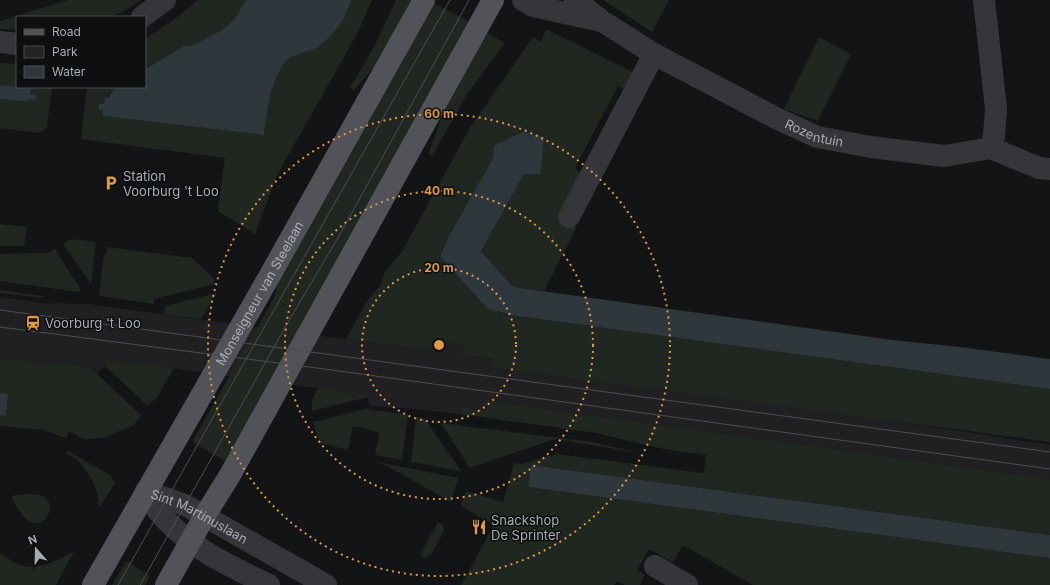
<svg xmlns="http://www.w3.org/2000/svg" width="1050" height="585" font-family="Inter,sans-serif">
	<style>
		.built { fill: #202022 }
		.green { fill: #202720 }
		.water { fill: #2e373c }
		.lines { fill: none; stroke-linecap: round; stroke-linejoin: round }
		.minor { stroke: #353639; stroke-width: 22 }
		.major { stroke: #515358; stroke-width: 22 }
		.tram { stroke: #4c4e52; stroke-width: 1 }
		.ring { fill: none; stroke: #d94; stroke-width: 2; stroke-dasharray: 2 4 }
		.labels { text-anchor: middle; stroke-width: 3; stroke-linejoin: round; paint-order: stroke }
		.street-label { font-size: 13px; fill: #a7acb4; stroke: #0e0f10 }
		.poi-label { font-size: 13px; fill: #a7acb4; stroke: #0e0f10; text-anchor: start }
		.centre { fill: #d94; stroke: #0e0f10; stroke-width: 2 }
		.ring-label { font-size: 12px; text-anchor: middle; font-weight: bold; fill: #d94; stroke: #0e0f10; stroke-width: 3; stroke-linejoin: round; paint-order: stroke }
	</style>
	<rect width="100%" height="100%" fill="#131415"/>
	<polygon class="built" points="0,297 43,303 88,304 439,352 441,342 463,345 463,355 1050,445 1050,479 488,401 487,410 461,407 460,414 413,409 370,406 367,395 171,368 106,360 105,366 97,373 90,367 0,358"/>
	<g class="green">
		<polygon points="68,0 142,0 120,13 108,17 17,17 17,30 0,29 0,21"/>
		<polygon points="197,0 246,0 235,19 222,30 193,45 184,46 145,69 145,39 179,16"/>
		<path d="M351,0H372L359,30L343,59L278,173L255,234L218,211L225,158L81,139L87,87H118L113,90L104,104H99V108L103,109V116L264,135C268,109 269,85 285,62C290,55 310,52 318,47C332,38 347,16 351,0Z"/>
		<polygon points="396,0 416,0 390,48 354,90 350,88 375,45"/>
		<polygon points="603,0 669,0 652,32"/>
		<polygon points="433,3 472,23 225,461 192,442 275,296 279,275"/>
		<polygon points="546,29 633,72 624,89 618,86 575,168 581,173 558,218 576,228 544,291 513,287 481,251 524,174 494,146 493,158 448,238 440,255 517,316 1050,389 1050,442 492,367 493,357 492,359 463,355 463,345 441,342 440,352 346,339 366,303 381,284 385,272 403,250 471,126 533,37 541,42"/>
		<polygon points="485,32 505,43 468,93 432,156 428,154 449,99"/>
		<polygon points="819,37 851,54 818,121 784,109"/>
		<polygon points="0,63 17,64 17,87 0,85"/>
		<polygon points="19,87 52,87 47,127 44,131 39,133 0,128 0,99 28,102 30,88"/>
		<polygon points="0,224 27,227 24,246 0,246"/>
		<polygon points="71,239 96,242 91,284 63,244"/>
		<polygon points="107,247 192,258 213,278 215,284 154,299 154,304 99,296 104,254 106,254"/>
		<polygon points="55,249 81,290 78,292 0,281 0,254 49,253"/>
		<polygon points="0,290 43,296 43,298 0,293"/>
		<polygon points="217,293 201,319 164,314 165,306"/>
		<polygon points="0,358 90,367 141,415 134,425 103,438 84,439 69,431 66,438 44,430 0,426 0,415 6,416 8,394 0,393"/>
		<polygon points="106,360 174,368 156,399 147,405 105,366"/>
		<polygon points="318,388 367,395 368,397 312,411 312,400"/>
		<polygon points="488,401 1050,479 1050,535 531,465 528,487 1050,558 1050,585 753,585 683,545 673,562 649,549 637,570 645,575 640,585 625,585 617,581 614,585 461,585 494,525 461,506 466,491 503,502 514,463 521,464 556,454 704,473 706,455 664,449 596,433 460,414 461,407 487,410"/>
		<polygon points="366,409 408,415 402,460 375,455 379,432 353,426 348,450 320,443 313,422"/>
		<polygon points="416,417 424,418 461,471 411,462"/>
		<polygon points="441,423 592,442 644,454 555,439 470,468"/>
		<polygon points="68,451 110,475 115,483 99,508 97,492 92,480 80,462 66,453"/>
		<polygon points="373,461 458,478 451,502 389,467"/>
		<path d="M27,494C31,494 36,494 40,495C62,502 43,534 27,520C21,515 16,506 12,499L13,496L16,495Z"/>
		<polygon points="438,522 443,525 444,531 431,555 424,558 420,555"/>
		<path d="M74,551L56,585H0V554C6,557 13,562 20,565C40,571 58,560 74,551Z"/>
		<polygon points="126,561 150,576 145,585 112,585"/>
	</g>
	<g class="water">
		<path d="M246,0H351C347,17 333,37 318,47C310,52 290,55 285,62C269,85 268,109 264,135L103,116V110L99,109V104H104L105,98H109L113,90L118,87H145V69L147,68L184,46L193,45L222,30L235,19Z"/>
		<polygon points="0,85 31,88 30,94 36,95 35,100 29,99 28,102 0,99"/>
		<polygon points="522,132 544,137 540,174 524,174 481,251 513,287 892,340 960,347 1050,359 1050,389 517,316 488,309 440,256 448,238 493,158 494,146"/>
		<polygon points="0,393 8,394 6,416 0,415"/>
		<polygon points="531,465 1050,535 1050,558 528,487"/>
	</g>
	<g class="lines">
		<g class="minor">
			<polyline points="523,0 533,6 597,20"/>
			<path id="s1" d="M575,0L602,21L654,54L776,118L817,137L871,147L944,156L991,148L1039,168L1050,169"/>
			<polyline points="984,0 996,109 994,136 991,148"/>
			<polyline points="142,17 165,0"/>
			<polyline points="0,42 17,44"/>
			<polyline points="569,217 654,54"/>
			<path id="s2" d="M146,491L185,505L326,585"/>
			<path d="M146,491C150,498 154,506 159,512C187,547 230,566 269,585"/>
			<polyline points="655,566 687,585"/>
		</g>
		<g class="major">
			<path id="s3" d="M93,585L269,277L424,0"/>
			<polyline points="166,585 204,517 230,475 493,0"/>
		</g>
		<g class="tram">
			<polyline points="0,310 1050,452"/>
			<polyline points="0,327 332,370 1050,469"/>
			<polyline points="118,585 450,0"/>
			<polyline points="140,585 291,317 339,236 469,0"/>
		</g>
	</g>
	<g class="ring">
		<circle cx="439" cy="345" r="77"/>
		<circle cx="439" cy="345" r="154"/>
		<circle cx="439" cy="345" r="231"/>
	</g>
	<defs>
		<g id="parking-bare" transform="scale(1.2)"><path d="M-3.5-5.5H1a3.5 3.5 0 0 1 0 7H-1V5.5H-3.5ZM-1-3.4V-.6H.8a1.4 1.4 0 0 0 0-2.8Z" fill="#d94" stroke="#0e0f10" stroke-width="2.5" paint-order="stroke"/></g>
		<g id="station-bare" transform="scale(1.2)"><path d="M-3-6H3Q5-6 5-4V2Q5 4 3 4L4.5 6H3L1.5 4h-3L-3 6H-4.5L-3 4Q-5 4-5 2V-4Q-5-6-3-6ZM-3.5-4v3h7v-3ZM-3.5 1v1.5H-2V1ZM2 1v1.5H3.5V1Z" fill="#d94" stroke="#0e0f10" stroke-width="2.5" paint-order="stroke"/></g>
		<g id="restaurant-bare" transform="scale(1.2)"><path d="M-5-6h1v4h1v-4h1v4h1v-4h1v5L-1.5 .5V6h-2V.5L-5-1ZM5-6V6H3V1.5H1.5Q1.5-4 5-6Z" fill="#d94" stroke="#0e0f10" stroke-width="2.5" paint-order="stroke"/></g>
	</defs>
	<g fill-rule="evenodd">
		<use href="#parking-bare" x="111" y="183"/>
		<use href="#station-bare" x="33" y="323"/>
		<use href="#restaurant-bare" x="479" y="527"/>
	</g>
	<g class="labels">
		<g class="street-label">
			<text dy="5" stroke="none"><textPath href="#s1" startOffset="275">Rozentuin</textPath></text>
			<text dy="5" stroke="none"><textPath href="#s3" startOffset="336">Monseigneur van Steelaan</textPath></text>
			<text dy="5" stroke="none"><textPath href="#s2" startOffset="59">Sint Martinuslaan</textPath></text>
		</g>
		<g class="poi-label">
			<text x="123" y="181">Station<tspan x="123" dy="15">Voorburg 't Loo</tspan></text>
			<text x="45" y="328">Voorburg 't Loo</text>
			<text x="491" y="525">Snackshop<tspan x="491" dy="15">De Sprinter</tspan></text>
		</g>
	</g>
	<circle cx="439" cy="345" r="6" class="centre"/>
	<g class="ring-label">
		<text x="439" y="118">60 m</text>
		<text x="439" y="195">40 m</text>
		<text x="439" y="272">20 m</text>
	</g>
	<rect x="16" y="16" width="130" height="72" fill="#0e0f10" stroke="#4b4e52"/>
	<rect x="24" y="29" width="20" height="6" fill="#515358" stroke="#4b4e52"/>
	<text x="52" y="36" font-size="12" fill="#a7acb4">Road</text>
	<rect x="24" y="46" width="20" height="12" fill="#202720" stroke="#4b4e52"/>
	<text x="52" y="56" font-size="12" fill="#a7acb4">Park</text>
	<rect x="24" y="66" width="20" height="12" fill="#2e373c" stroke="#4b4e52"/>
	<text x="52" y="76" font-size="12" fill="#a7acb4">Water</text>
	<g transform="translate(36 549) rotate(340)" stroke="#0e0f10" stroke-width="3" paint-order="stroke">
	<path d="M0-3L7 15L0 10L-7 15Z" fill="#a7acb4"/>
	<text y="-6" font-size="11" font-weight="bold" text-anchor="middle" fill="#a7acb4">N</text>
	</g>
</svg>
